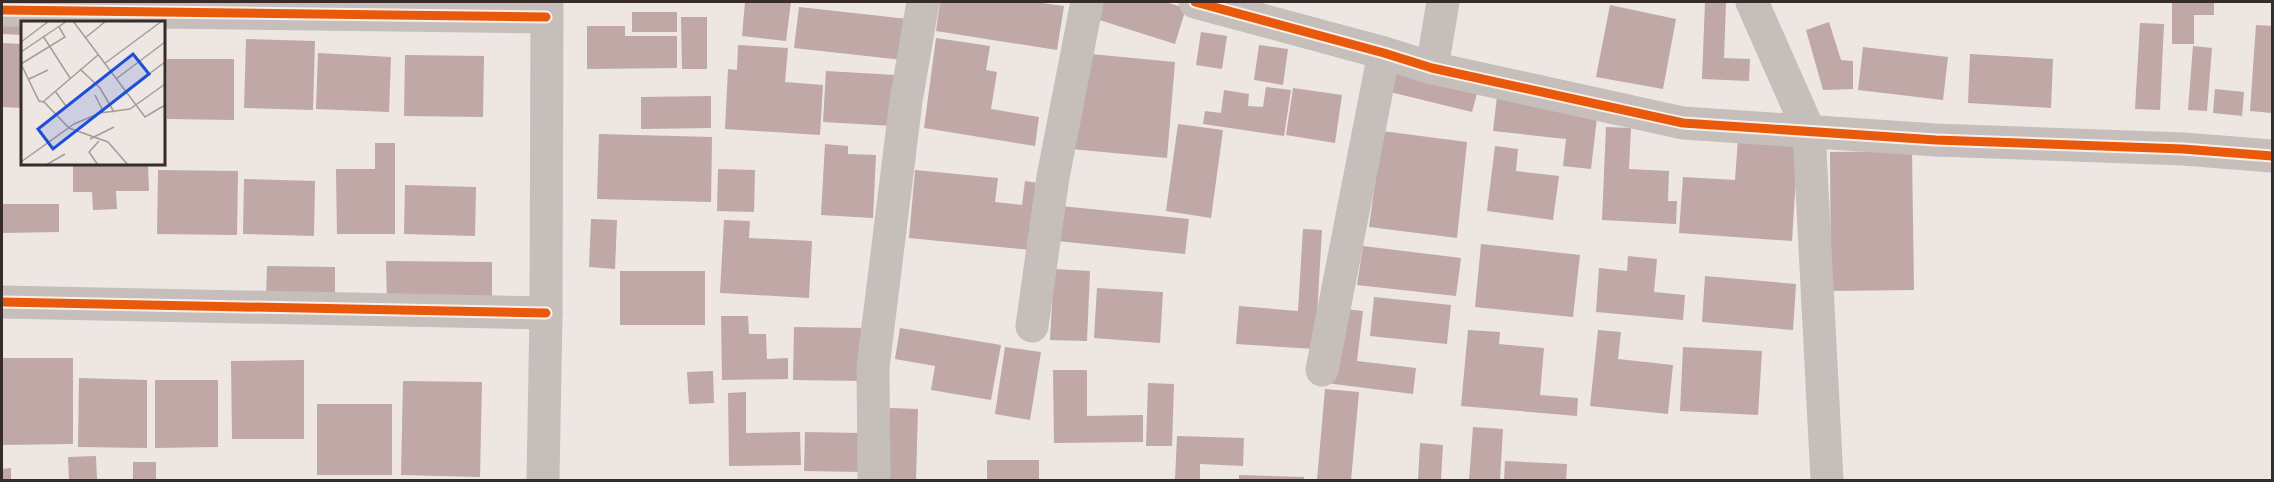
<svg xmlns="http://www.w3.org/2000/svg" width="2274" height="482" font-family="Montserrat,sans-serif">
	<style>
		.building { fill: #bfa8a6 }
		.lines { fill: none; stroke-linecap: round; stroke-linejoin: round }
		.minor { stroke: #c6bebb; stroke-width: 33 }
		.cycleway-casing { stroke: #f9f0eb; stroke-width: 13 }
		.cycleway { stroke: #e8590c; stroke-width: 9 }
		.inset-road { fill: none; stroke: #a49c99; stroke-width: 1.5 }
		.view { fill: #1d4ed8; fill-opacity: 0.15; stroke: #1d4ed8; stroke-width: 3 }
		.inset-edge { fill: none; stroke: #372c2a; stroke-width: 3 }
	</style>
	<rect width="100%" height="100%" fill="#ede6e3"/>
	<g class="building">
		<polygon points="745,2 791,2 786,41 742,36"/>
		<polygon points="940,2 1035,2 1064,6 1057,50 936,31"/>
		<polygon points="1095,2 1165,2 1186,8 1175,44 1090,17"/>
		<polygon points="1705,2 1726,2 1724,58 1750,59 1749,81 1702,79"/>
		<polygon points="2172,2 2214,2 2214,15 2194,15 2194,44 2172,44"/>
		<polygon points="1610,5 1676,19 1663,89 1596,77"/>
		<polygon points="799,7 908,19 903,60 794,48"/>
		<rect x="632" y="12" width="45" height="20"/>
		<polygon points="2,14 22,22 22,35 2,34"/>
		<polygon points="681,17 707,17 707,69 682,69"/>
		<polygon points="1829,22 1841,60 1853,61 1853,89 1823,90 1806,30"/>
		<polygon points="2140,23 2164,24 2160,110 2135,109"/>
		<polygon points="2256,25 2272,26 2272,113 2250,111"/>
		<polygon points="587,26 625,26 625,36 677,36 677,68 587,69"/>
		<polygon points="1201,32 1227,36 1222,69 1196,65"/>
		<polygon points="936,38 990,46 986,70 997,72 991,109 1039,117 1035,146 924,128"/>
		<polygon points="246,39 315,41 313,110 244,108"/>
		<polygon points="2,43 22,44 22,108 2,107"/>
		<polygon points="738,45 788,48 785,82 823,85 820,135 725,129 728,69 737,70"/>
		<polygon points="1259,45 1288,49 1283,85 1254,80"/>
		<polygon points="2193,46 2212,48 2207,111 2188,110"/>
		<polygon points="1863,47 1948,57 1943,100 1858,90"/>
		<polygon points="318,53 391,57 389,112 316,109"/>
		<polygon points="1080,53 1175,62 1167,158 1071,149"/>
		<polygon points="1970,54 2053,59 2051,108 1968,103"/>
		<polygon points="405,55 484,56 483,117 404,116"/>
		<polygon points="167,59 234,59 234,120 167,119"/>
		<polygon points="1392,68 1478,90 1472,112 1386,91"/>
		<polygon points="826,71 896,75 893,126 823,122"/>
		<polygon points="1266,87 1291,90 1284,136 1203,124 1205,111 1221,113 1224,90 1249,94 1248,106 1263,107"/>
		<polygon points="1293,88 1342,95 1335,143 1286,135"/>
		<polygon points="2215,89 2244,92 2242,116 2213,113"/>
		<polygon points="711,96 711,128 641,129 641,97"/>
		<polygon points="1497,96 1598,109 1591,169 1563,166 1566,139 1493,131"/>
		<polygon points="1178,124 1223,130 1211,218 1166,211"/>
		<polygon points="1606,127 1631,128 1629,169 1669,171 1668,201 1677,201 1676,224 1602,220"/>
		<polygon points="1382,131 1467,142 1457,238 1369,227"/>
		<polygon points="599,134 712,137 711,202 597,199"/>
		<polygon points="1738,139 1798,143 1792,241 1679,233 1683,177 1735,180"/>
		<polygon points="375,143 395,143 395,234 337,234 336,169 375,169"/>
		<polygon points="825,144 848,146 848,154 876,155 873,218 821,215"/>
		<polygon points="1495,146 1518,149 1516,171 1559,176 1553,220 1487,211"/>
		<polygon points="1912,151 1914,290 1831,291 1830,152"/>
		<polygon points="73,164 148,164 149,191 116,191 117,209 93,210 92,192 73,192"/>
		<polygon points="718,169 755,170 754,212 717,211"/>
		<polygon points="158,170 238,171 237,235 157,234"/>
		<polygon points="915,170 998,178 995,202 1022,205 1025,181 1038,183 1031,250 909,238"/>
		<polygon points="244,179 315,181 314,236 243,234"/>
		<polygon points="405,185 476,187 475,236 404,234"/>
		<polygon points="2,204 59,204 59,232 2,233"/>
		<polygon points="1061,206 1189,219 1185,254 1057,241"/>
		<polygon points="591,219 617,220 615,269 589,267"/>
		<polygon points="724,220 750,221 749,238 812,241 809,298 720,293"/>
		<polygon points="1303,229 1322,230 1315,349 1236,344 1239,306 1298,311"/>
		<polygon points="1481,244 1580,255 1573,317 1475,307"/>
		<polygon points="1363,246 1461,258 1456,296 1357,285"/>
		<polygon points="1628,256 1657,259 1654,292 1685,295 1683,320 1596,312 1599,268 1627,271"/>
		<polygon points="386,261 492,262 492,302 387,302"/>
		<polygon points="267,266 335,267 335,297 266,296"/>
		<polygon points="1054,269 1090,271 1087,341 1050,340"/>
		<rect x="620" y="271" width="85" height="54"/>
		<polygon points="1705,276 1796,284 1793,330 1702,322"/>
		<polygon points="1097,288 1163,292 1160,343 1094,338"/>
		<polygon points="1374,297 1451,305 1447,344 1370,336"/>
		<polygon points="1336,308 1363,311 1357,361 1416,368 1413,394 1326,383"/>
		<polygon points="721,316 748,316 749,334 766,334 767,359 788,358 788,379 722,380"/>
		<polygon points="794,327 866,328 865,381 793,380"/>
		<polygon points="900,328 1001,345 991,400 931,390 935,366 895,359"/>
		<polygon points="1468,330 1500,332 1499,344 1544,348 1540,395 1578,398 1577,416 1461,406"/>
		<polygon points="1598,330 1621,332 1618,359 1673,365 1668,414 1590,406"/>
		<polygon points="1005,347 1041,352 1030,420 995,414"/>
		<polygon points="1683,347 1762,351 1758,415 1680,411"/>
		<polygon points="2,358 73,358 73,444 2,445"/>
		<polygon points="304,360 304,439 232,439 231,361"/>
		<polygon points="1053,370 1087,370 1087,416 1143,415 1143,442 1054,443"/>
		<polygon points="713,371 714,403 689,404 687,372"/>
		<polygon points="79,378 147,380 147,448 78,447"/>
		<polygon points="155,380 218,380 218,447 155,448"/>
		<polygon points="403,381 482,382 480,477 401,475"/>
		<polygon points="1148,383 1174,384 1172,446 1146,446"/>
		<polygon points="1325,389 1359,392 1351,480 1317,480"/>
		<polygon points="746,392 746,433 800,432 801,465 729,466 728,393"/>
		<rect x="317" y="404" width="75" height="71"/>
		<polygon points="890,408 918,409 916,480 889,480"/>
		<polygon points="1473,427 1503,429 1500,480 1469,480"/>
		<polygon points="805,432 861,433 860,472 804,471"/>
		<polygon points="1177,436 1244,438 1243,466 1200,464 1200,480 1175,480"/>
		<polygon points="1420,443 1443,445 1441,480 1418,480"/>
		<polygon points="96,456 97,480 69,480 68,457"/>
		<rect x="987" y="460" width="52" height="20"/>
		<polygon points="1505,461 1567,464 1566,480 1504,480"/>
		<rect x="133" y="462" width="23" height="18"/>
		<polygon points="11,468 11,480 2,480 2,469"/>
		<polygon points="1239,475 1304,477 1304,480 1239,480"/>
	</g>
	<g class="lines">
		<g class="minor">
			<polyline points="1195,2 1384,53 1432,68 1683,123 1936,140 2183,149 2272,156"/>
			<polyline points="1752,2 1809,131 1827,480"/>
			<polyline points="2,10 546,17"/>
			<polyline points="1432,68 1443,2"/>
			<polyline points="2,302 546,313"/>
			<polyline points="1032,326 1053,177 1087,2"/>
			<polyline points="1322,370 1384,53"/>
			<polyline points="543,480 546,313 547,2"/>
			<polyline points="874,480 873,367 906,101 923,2"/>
		</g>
		<g class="cycleway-casing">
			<g id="cycleway">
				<polyline points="1195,2 1384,53 1432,68 1683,123 1936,140 2183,149 2272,156"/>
				<polyline points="2,10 546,17"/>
				<polyline points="2,302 546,313"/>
			</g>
		</g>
		<use href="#cycleway" class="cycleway"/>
	</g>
	<g transform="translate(21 21)">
		<rect width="144" height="144" fill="#ede6e3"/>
		<path class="inset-road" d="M52,0L124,96L144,84M22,15L49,57M64,17L85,0M0,21L28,0M0,31L46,0M0,43L18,80L23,81L48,107L87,121L107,144M0,43L44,16L38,6M83,43L141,0M59,48L79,67L93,91M8,58L27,49M95,58L144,21M34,70L45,85M105,70L144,41M74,74L83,92M23,80L77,34M69,118L93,106M0,141L53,103L79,92L109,88L144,63M25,144L44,133M77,144L68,131L78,120"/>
		<path class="view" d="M112,33L128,53L32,128L17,108Z"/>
		<rect width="144" height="144" class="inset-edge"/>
	</g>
	<rect width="2274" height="482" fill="none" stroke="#372c2a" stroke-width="6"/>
</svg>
